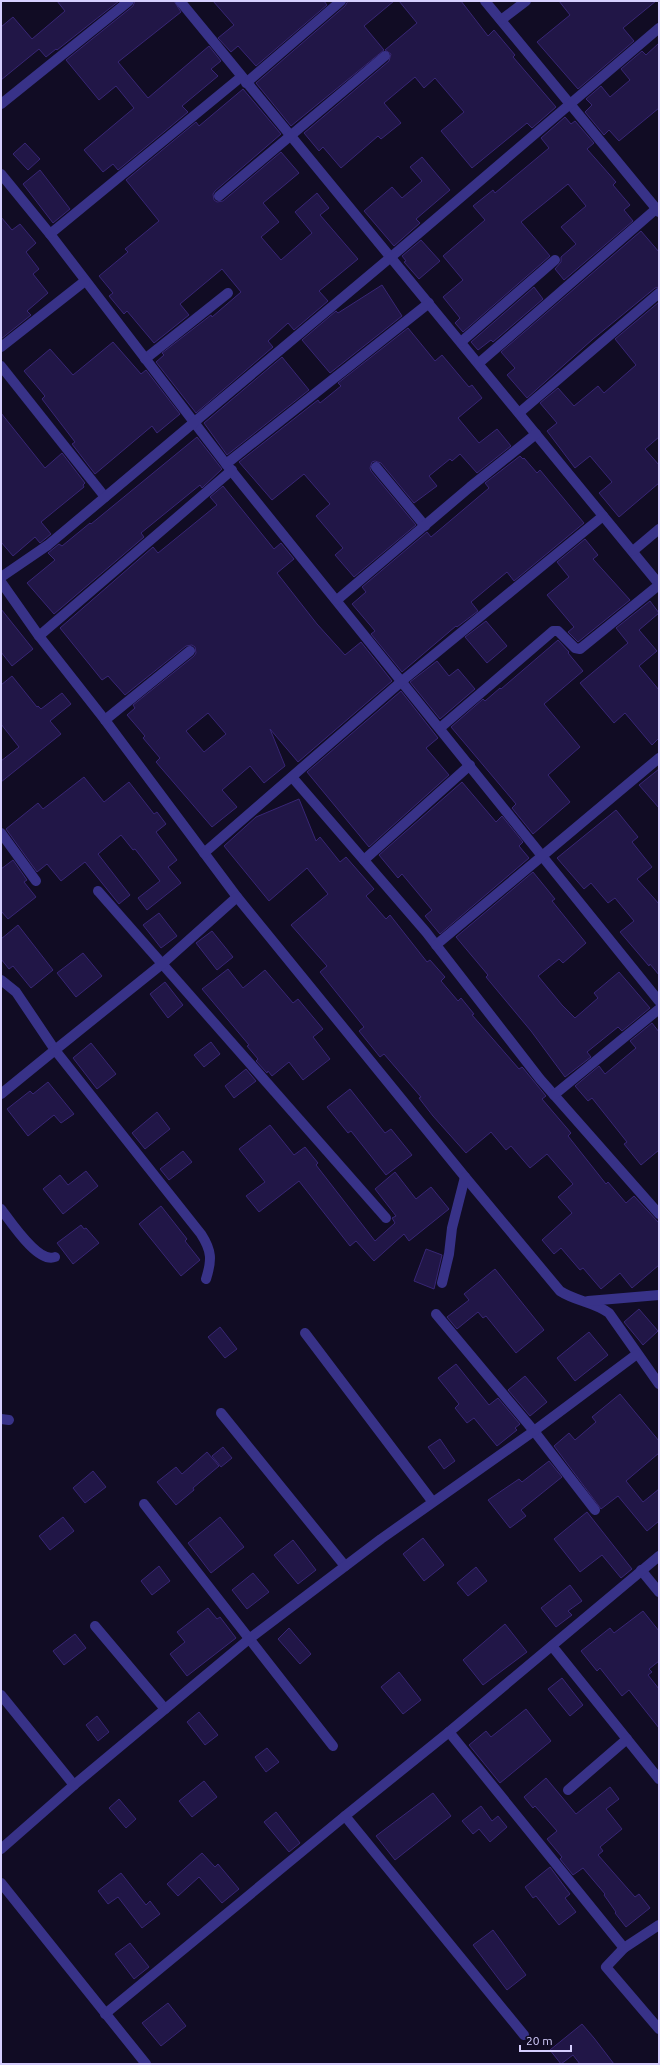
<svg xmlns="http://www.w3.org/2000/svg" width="660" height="2065" font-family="Ubuntu,sans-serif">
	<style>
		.building { fill: #211647; stroke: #382675; fill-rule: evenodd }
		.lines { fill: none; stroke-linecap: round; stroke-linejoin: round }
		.lane { stroke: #383288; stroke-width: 10 }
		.street { stroke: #383288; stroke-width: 10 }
	</style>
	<rect width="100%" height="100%" fill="#110c24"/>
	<g class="building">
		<polygon points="57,1 119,1 57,50 56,49 46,57 39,49 1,80 1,27 13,17 32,39 65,11"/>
		<polygon points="135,1 174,1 181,12 118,62 148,98 209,46 221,61 211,69 218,76 182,106 188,112 118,170 113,164 103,172 84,150 134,108 116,86 99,100 66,60 133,6"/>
		<polygon points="213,1 324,1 327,5 256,66 238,46 231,52 218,38 234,25"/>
		<polygon points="348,1 394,1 364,26 384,50 291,126 256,83 345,6"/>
		<polygon points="399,1 461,1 488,36 494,30 515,55 513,57 556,107 532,128 527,123 472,168 441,131 464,112 435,78 424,88 415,77 384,103 401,123 381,139 378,136 341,168 323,147 319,151 304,133 389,61 391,54 385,50 417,23"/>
		<polygon points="559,1 656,1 623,28 634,41 578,89 537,42 570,15"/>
		<polygon points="659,43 659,108 619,141 609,130 604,135 585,112 592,105 586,99 601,86 610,97 630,80 621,69 642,51 646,55"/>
		<polygon points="243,89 281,134 215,191 213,194 214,200 217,202 223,201 281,152 299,173 263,203 279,222 261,237 281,260 312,233 295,212 317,193 329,208 320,215 358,259 319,291 328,301 294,330 288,323 268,341 273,347 196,413 156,362 164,355 162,353 211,315 212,317 241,292 222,269 180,304 189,315 154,343 127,311 124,314 109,296 113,293 99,276 128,252 125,249 159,221 126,180 196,122 199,126"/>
		<polygon points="565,117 571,124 575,121 594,143 587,149 616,182 613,185 630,205 624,210 633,221 564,280 555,269 561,262 561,257 576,244 561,227 586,206 568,184 521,222 550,256 463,332 455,323 460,318 443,297 463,280 443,256 485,220 473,206 493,190 495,193 549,148 541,138"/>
		<polygon points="25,143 40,159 28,170 13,154"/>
		<polygon points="422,157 450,190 416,219 420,223 394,246 364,211 392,187 402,198 422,181 410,167"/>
		<polygon points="40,170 70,209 53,223 23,184"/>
		<polygon points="1,217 12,230 20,224 36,243 26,252 39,269 33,274 48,293 27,311 31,315 1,339"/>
		<polygon points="641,231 659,252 659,287 655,288 593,339 527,398 507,375 515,368 501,352"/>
		<polygon points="421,240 440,261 419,279 404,262 406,261 402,256"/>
		<polygon points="382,285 402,316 330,373 302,340 336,311 338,313"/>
		<polygon points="534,287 543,299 493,342 491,340 478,350 471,342"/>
		<polygon points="659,302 659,437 645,449 659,465 659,483 619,517 599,493 612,482 590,456 575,468 547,431 557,423 540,403 558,388 574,406 598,386 604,393 636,365 615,339"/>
		<polygon points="408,328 435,361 442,355 469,387 472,385 482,398 458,418 479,443 497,429 511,446 477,473 460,454 452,461 450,459 429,476 437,486 414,503 381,463 375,461 372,462 370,468 371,471 416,525 354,577 335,555 343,548 316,516 330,504 304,474 272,500 239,462 318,400 320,403 341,386 338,383"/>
		<polygon points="113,342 141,374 146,370 180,414 157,433 152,426 95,474 72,444 75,442 42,399 45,396 24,371 50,349 73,375"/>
		<polygon points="282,357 309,390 227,455 204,423"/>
		<polygon points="1,413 45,468 62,453 85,483 83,485 84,487 41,522 51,534 40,543 35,537 13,556 1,542"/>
		<polygon points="197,437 222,469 202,488 200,485 141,533 144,537 54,614 27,583 55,560 48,553 59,544 62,546 90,523 91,524"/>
		<polygon points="520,456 523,459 524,458 537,473 540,470 584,523 514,581 507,572 471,602 478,611 457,627 456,626 402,672 371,634 375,631 352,604 366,592 362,587 427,532 431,537 489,488 485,483"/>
		<path d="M223,486L274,549L281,543L294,559L277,573L317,624L345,655L361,642L392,681L298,762L270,729L285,766L264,783L250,766L222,790L237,807L212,827L156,762L160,758L143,738L145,736L127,715L135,708L133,705L194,656L196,653L195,647L192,645L186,646L125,695L108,676L102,680L60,628L153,547L158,553L217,505L210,497ZM208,713L226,734L204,752L186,731Z"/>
		<polygon points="585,539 598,555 593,559 630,600 578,642 568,632 574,627 547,595 569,577 557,562"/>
		<polygon points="650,601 659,613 639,630 657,651 639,666 659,690 659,738 652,745 625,713 614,723 580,683 628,643 616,628"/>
		<polygon points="1,609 33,649 12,666 1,652"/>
		<polygon points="486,621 507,646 487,663 465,637"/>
		<polygon points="558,640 569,652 568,653 583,671 544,704 580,747 548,775 570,802 533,834 512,808 516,804 451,727 483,699 485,701 500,688 501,689"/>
		<polygon points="437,661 449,676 458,669 475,689 440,719 410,682"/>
		<polygon points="12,676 37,707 38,706 41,709 62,693 71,704 50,721 61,734 1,782 1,761 19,747 1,724 1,685"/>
		<polygon points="401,691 438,738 426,748 449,775 369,847 307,772"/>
		<polygon points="659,769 659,808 639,785"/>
		<polygon points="84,777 104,802 129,782 154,814 157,812 166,824 156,832 177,860 168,867 181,883 147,910 138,898 160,881 135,849 133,850 121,835 98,854 130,895 119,904 85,862 61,881 47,864 37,872 6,829 38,803 43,809"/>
		<polygon points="462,782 496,822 502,816 523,842 519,846 529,858 440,934 425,916 432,910 402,874 398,878 379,855"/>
		<polygon points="299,799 316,841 320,837 340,862 346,857 374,889 366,896 386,919 390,915 427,962 430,960 445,977 441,981 458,1001 461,998 474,1014 472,1015 519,1069 522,1067 523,1068 546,1096 542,1099 571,1133 568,1136 606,1184 608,1182 626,1203 634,1196 659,1223 659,1265 632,1288 620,1273 601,1289 583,1268 580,1270 561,1248 554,1254 542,1240 572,1213 558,1197 573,1184 547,1154 530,1168 511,1146 506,1150 491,1132 466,1153 433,1116 419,1098 421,1097 384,1054 380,1057 359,1031 364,1027 320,972 327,966 291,925 328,894 307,868 269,901 224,846 256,817"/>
		<polygon points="616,810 638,837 632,842 652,867 637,879 659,904 659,975 650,964 649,966 620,932 634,921 615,898 608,903 591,883 584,889 557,858"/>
		<polygon points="13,860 27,880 24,882 36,897 8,919 1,911 1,869"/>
		<polygon points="533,872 555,899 552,901 586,943 563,963 559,959 538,976 562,1005 575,1018 598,998 594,993 619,972 650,1008 622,1031 618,1027 587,1052 591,1057 565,1077 531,1031 486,977 488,975 456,937"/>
		<polygon points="159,913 177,936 161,948 143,925"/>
		<polygon points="18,925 53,970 31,988 13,966 9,969 1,959 1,939"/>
		<polygon points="212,931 233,957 217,970 196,943"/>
		<polygon points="83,953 102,976 76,997 57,973"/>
		<polygon points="228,969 243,988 265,970 293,1003 298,999 323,1029 313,1037 330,1059 303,1080 289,1062 272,1076 268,1071 267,1073 256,1061 258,1059 247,1046 249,1045 202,989"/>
		<polygon points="165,982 183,1005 168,1018 150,994"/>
		<polygon points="652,1023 659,1032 659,1150 641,1165 624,1144 627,1142 592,1098 588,1101 575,1086 599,1066 605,1074 636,1048 630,1041"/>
		<polygon points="211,1042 220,1054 204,1067 194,1055"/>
		<polygon points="91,1043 116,1074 97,1089 73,1058"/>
		<polygon points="246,1069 256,1081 234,1098 225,1086"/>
		<polygon points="48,1082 74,1114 61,1123 54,1115 28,1136 7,1109 30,1091 33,1094"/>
		<polygon points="350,1089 385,1133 391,1129 412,1155 386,1175 351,1131 348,1133 327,1107"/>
		<polygon points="157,1112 170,1129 145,1149 132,1133"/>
		<polygon points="270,1125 294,1155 305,1147 318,1163 316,1165 375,1241 395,1223 392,1218 396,1216 375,1189 395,1172 416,1199 431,1187 449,1209 409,1241 404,1234 374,1261 356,1241 350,1246 299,1181 259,1212 246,1196 265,1182 239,1149"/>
		<polygon points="183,1151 192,1162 169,1180 160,1169"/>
		<polygon points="86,1171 98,1186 63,1214 43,1189 60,1175 68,1185"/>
		<polygon points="161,1206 187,1239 185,1241 200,1260 181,1276 139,1224"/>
		<polygon points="81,1225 84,1229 86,1228 99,1243 73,1264 57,1243"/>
		<polygon points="426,1249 442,1255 434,1289 414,1281"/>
		<polygon points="495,1269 544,1330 516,1353 486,1316 483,1318 478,1312 457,1329 447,1317 469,1300 464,1294"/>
		<polygon points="639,1309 658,1331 643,1345 624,1322"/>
		<polygon points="220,1327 237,1349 225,1358 208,1337"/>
		<polygon points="589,1332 608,1355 575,1381 557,1358"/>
		<polygon points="456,1364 489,1405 498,1398 520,1424 515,1428 517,1430 497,1446 474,1418 467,1423 455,1408 459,1404 438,1378"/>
		<polygon points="525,1376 547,1402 530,1416 508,1390"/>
		<polygon points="620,1394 659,1441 659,1453 626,1481 643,1502 659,1489 659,1521 647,1531 618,1496 601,1509 554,1446 569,1433 575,1440 596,1422 592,1417"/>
		<polygon points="440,1439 455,1461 444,1469 428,1447"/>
		<polygon points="223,1447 232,1458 221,1467 212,1456"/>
		<polygon points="207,1452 219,1466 193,1488 194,1490 176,1505 157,1482 176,1467 182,1474"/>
		<polygon points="549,1461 562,1477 521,1510 526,1516 510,1528 488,1500 519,1479 522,1482"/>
		<polygon points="93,1471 106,1487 85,1503 73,1488"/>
		<polygon points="587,1512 632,1569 621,1578 602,1555 580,1572 554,1539"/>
		<polygon points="63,1517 74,1531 50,1550 39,1536"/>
		<polygon points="220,1517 244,1547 211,1573 188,1543"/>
		<polygon points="423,1538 444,1565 424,1581 403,1554"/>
		<polygon points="293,1540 316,1570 298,1584 274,1555"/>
		<polygon points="159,1566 170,1581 152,1595 141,1581"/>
		<polygon points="476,1567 487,1581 468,1596 457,1583"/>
		<polygon points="253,1573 269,1592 247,1609 232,1590"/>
		<polygon points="570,1585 582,1601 568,1611 572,1615 556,1627 541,1608"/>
		<polygon points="208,1608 217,1619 220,1617 236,1638 187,1676 170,1654 185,1642 177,1632"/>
		<polygon points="643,1611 659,1631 659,1661 649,1669 652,1672 648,1675 659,1689 659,1728 629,1690 622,1696 600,1668 597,1671 581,1651 610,1628 614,1633"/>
		<polygon points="505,1624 527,1652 483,1685 463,1660"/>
		<polygon points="289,1628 311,1654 300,1664 278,1639"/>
		<polygon points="75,1634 86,1648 64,1665 53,1651"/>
		<polygon points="399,1672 421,1700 403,1714 381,1687"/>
		<polygon points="562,1678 583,1705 570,1716 548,1689"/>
		<polygon points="526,1709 551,1741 500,1783 469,1745 486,1731 491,1737"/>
		<polygon points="199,1712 218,1735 205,1745 187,1722"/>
		<polygon points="97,1716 109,1732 98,1741 86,1725"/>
		<polygon points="267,1748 279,1762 266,1772 255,1757"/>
		<polygon points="546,1778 576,1814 610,1787 619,1799 606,1809 622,1829 600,1847 603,1851 598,1855 635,1897 639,1894 650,1908 626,1927 615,1913 616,1912 604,1895 605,1894 583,1868 573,1875 560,1859 562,1857 547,1839 557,1831 535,1806 533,1808 524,1797"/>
		<polygon points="204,1781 217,1797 192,1817 179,1801"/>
		<polygon points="433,1793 451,1816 395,1860 376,1836"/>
		<polygon points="119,1799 136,1819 126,1828 109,1808"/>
		<polygon points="481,1806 492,1821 498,1816 507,1827 490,1842 479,1829 473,1834 462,1821"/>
		<polygon points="276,1812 300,1843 289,1852 264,1822"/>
		<polygon points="202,1853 215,1867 218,1864 239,1889 222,1903 199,1877 178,1896 167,1884"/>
		<polygon points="550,1867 570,1894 565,1898 576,1912 559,1925 536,1896 533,1898 525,1887"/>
		<polygon points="121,1873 146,1905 150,1901 160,1914 142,1928 118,1897 108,1904 98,1891"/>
		<polygon points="493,1930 526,1975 507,1990 473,1945"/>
		<polygon points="130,1943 149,1967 134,1979 115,1954"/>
		<polygon points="168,2003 186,2026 161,2046 142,2023"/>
		<polygon points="582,2024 594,2038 614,2064 580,2064 573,2055 561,2064 550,2050"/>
	</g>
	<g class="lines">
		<polyline class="lane" points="145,359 228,293"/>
		<g class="street">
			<polyline points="180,1 659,584"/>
			<polyline points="485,1 659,212"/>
			<polyline points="501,20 526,1"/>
			<polyline points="246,83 341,1"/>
			<polyline points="1,104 129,1"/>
			<polyline points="1,174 50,234 226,464 659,1001"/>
			<polyline points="219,196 385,56"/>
			<polyline points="50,234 241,77"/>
			<polyline points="461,342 555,260"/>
			<polyline points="1,347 85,281"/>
			<polyline points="479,363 656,209"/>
			<polyline points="1,366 105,497"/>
			<polyline points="519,413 659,293"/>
			<polyline points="226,464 429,303"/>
			<polyline points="376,467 425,526"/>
			<polyline points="633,551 659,529"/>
			<polyline points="1,577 48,545 391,257 659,28"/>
			<path d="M1,582L39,636L105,720L237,897L465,1177L560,1291C575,1301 594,1302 609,1313L659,1384"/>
			<polyline points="337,600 470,487 536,434"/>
			<polyline points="39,636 232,470"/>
			<polyline points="105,720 190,651"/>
			<polyline points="440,728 553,631 558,631 575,648 580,649 659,585"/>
			<polyline points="292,777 426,932 540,1079 659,1214"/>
			<polyline points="1,833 36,881"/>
			<polyline points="204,853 402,681 603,516"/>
			<polyline points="364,860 470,765"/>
			<polyline points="98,891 386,1218"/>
			<polyline points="436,945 659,758"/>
			<polyline points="1,980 16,992 55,1050 162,964 237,897"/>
			<path d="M1,1094L55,1050L201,1234C212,1251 212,1260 206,1279"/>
			<polyline points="554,1095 659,1009"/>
			<path d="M1,1209C11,1222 38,1264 55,1257"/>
			<polyline points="442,1283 449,1254 452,1228 465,1177"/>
			<polyline points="588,1301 659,1295"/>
			<polyline points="436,1314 534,1431 595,1510"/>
			<polyline points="305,1333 432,1501"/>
			<polyline points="221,1413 345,1566"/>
			<polyline points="1,1419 9,1420"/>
			<polyline points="144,1504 333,1746"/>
			<polyline points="641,1570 659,1592"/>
			<polyline points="95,1626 165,1709"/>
			<polyline points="552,1646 659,1779"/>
			<polyline points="1,1695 74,1785"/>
			<polyline points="449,1732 624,1948"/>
			<polyline points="568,1790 627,1739"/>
			<polyline points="345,1816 524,2035"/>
			<polyline points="1,1849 74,1785 249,1639 381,1539 534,1431 637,1354"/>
			<polyline points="1,1883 146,2064"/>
			<polyline points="659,1925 624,1948 606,1967 659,2029"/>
			<polyline points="105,2014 345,1816 449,1732 659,1556"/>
		</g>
	</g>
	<rect width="660" height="2065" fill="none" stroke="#d6cfff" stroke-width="4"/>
	<path d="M520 2045v6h51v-6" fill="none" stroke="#d6cfff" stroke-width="2"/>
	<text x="526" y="2045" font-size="12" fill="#d6cfff" stroke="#110c24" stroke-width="3" paint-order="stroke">20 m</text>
</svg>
